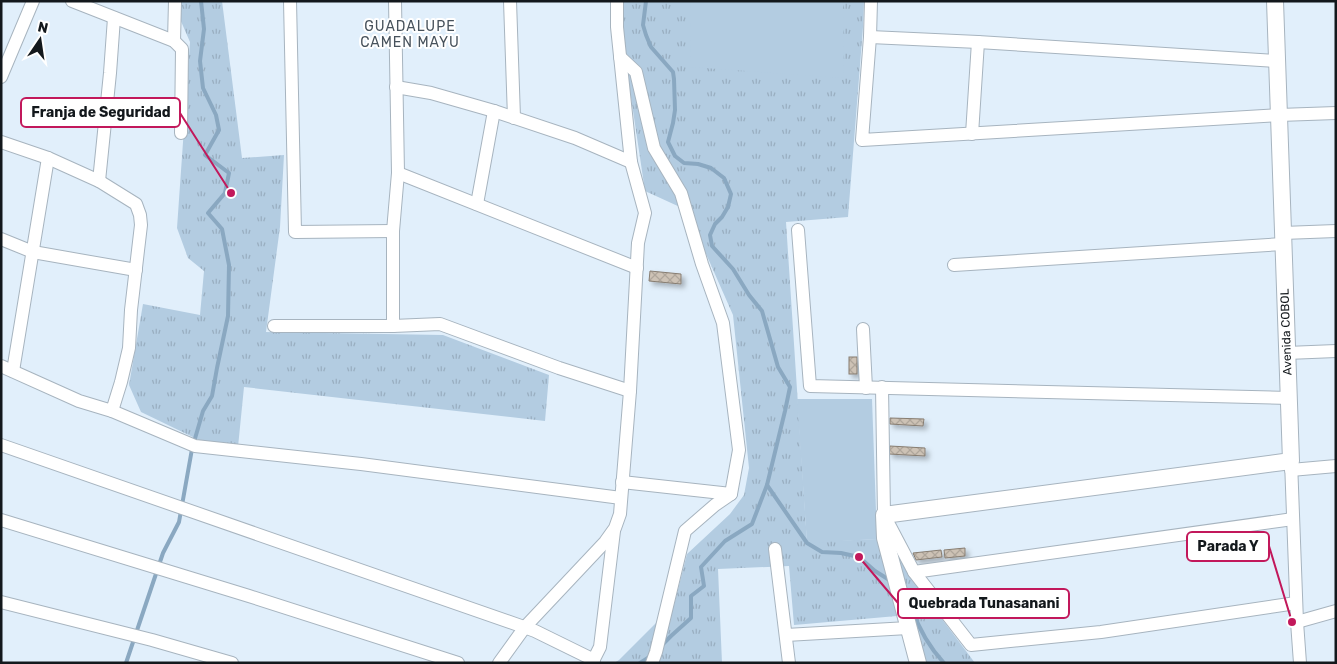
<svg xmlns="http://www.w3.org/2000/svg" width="1337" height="664" font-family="Rubik,sans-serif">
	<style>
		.grass { fill: url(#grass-tufts) }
		.park { fill: #b3cce1 }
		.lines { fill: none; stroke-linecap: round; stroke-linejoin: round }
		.stream { stroke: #8aa8c1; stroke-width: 4 }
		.building { fill: url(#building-cross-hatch); stroke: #877d71; filter: url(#shadow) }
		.minor-casing { stroke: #a7b4bf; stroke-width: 14 }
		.tertiary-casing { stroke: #a7b4bf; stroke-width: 18 }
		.minor { stroke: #fff; stroke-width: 12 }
		.tertiary { stroke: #fff; stroke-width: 16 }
		.labels { text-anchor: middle; stroke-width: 4; stroke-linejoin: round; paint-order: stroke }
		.street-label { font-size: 12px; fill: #13181c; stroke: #fff }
		.neighbourhood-label { font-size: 14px; letter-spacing: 1px; fill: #47525c; stroke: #fff }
		.leader { fill: none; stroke: #c2185b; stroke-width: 2 }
		.callout-dot { fill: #c2185b; stroke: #fff; stroke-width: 2 }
		.callout { fill: #fff; stroke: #c2185b; stroke-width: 2 }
		.callout-label { font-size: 14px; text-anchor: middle; font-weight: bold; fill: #13181c }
	</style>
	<defs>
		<pattern id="grass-tufts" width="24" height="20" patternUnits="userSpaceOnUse" patternTransform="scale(1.25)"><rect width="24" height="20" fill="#b3cce1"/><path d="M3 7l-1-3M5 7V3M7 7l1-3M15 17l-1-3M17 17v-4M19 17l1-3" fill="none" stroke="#99aec0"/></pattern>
		<pattern id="building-cross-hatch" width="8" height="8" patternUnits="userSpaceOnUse" patternTransform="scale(1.25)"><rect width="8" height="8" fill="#cdc2b5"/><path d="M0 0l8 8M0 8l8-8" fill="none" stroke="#afa69b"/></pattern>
		<filter id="shadow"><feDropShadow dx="3.5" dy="3.5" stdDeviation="2.5" flood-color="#0004"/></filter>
	</defs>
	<rect width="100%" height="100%" fill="#e1effb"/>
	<g class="grass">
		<polygon points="180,1 222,1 242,158 284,155 280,227 266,332 443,335 549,375 545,421 244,387 238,447 199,440 141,412 129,385 143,304 200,315 204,271 188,258 177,228 190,42 180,19"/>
		<polygon points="624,1 864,1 863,27 848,217 786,222 807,542 877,539 897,616 794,625 789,566 718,569 722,663 614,663 619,660 674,605 687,554 730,514 744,495 749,468 733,315 703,247 693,213 645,191 629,84 623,24"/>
		<polygon points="895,550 908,574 975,663 927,663 924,658"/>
	</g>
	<g class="park">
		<polygon points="691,1 843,1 844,78 690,67"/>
		<polygon points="797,399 872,399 877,539 807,543"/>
	</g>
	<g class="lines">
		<g class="stream">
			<polyline points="646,1 643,25 646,35 651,47 673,72 674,79 675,110 673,123 668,142 675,156 684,163 698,164 711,168 724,178 731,194 728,207 722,217 715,224 710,235 712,246 733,269 749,295 762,311 778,367 790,387 785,411 767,485 752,524 725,541 701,567 704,586 691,596 691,618 671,636 661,646"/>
			<polyline points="194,442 203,411 212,396 217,368 228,316 229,265 222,229 208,213 225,193 229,173 205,155 219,130 216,115 203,88 200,61 204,29 201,1"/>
			<polyline points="767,485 807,543 822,552 841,553 859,557 875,571 891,581"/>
			<path d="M912,609C919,629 929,647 944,663"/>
			<polyline points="126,663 163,553 179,522 192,449"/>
			<polyline points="640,663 651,656"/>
		</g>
	</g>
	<g class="building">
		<polygon points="650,271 681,274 681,284 649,281"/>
		<rect x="849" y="357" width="8" height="17"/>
		<polygon points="890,418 924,419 923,426 890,424"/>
		<polygon points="890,446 925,448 925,456 889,454"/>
		<polygon points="965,548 965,556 945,558 944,550"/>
		<polygon points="941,550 942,557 916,560 913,553"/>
	</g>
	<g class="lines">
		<g class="minor-casing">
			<g id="minor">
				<polyline points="72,1 174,41 182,49 181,133"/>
				<polyline points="290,1 295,232 393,231"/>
				<polyline points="510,1 514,118"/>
				<polyline points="871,1 870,37 862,140 1279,115 1336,113"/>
				<polyline points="870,37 978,42 1277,61"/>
				<polyline points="174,41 175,1"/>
				<polyline points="620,57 636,72 654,148 681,193 702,264 723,323 739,450 731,494 715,505 685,531 656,652 652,663"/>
				<polyline points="1,77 33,1"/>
				<polyline points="396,87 431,93 494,111 575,138 631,162"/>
				<polyline points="972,134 978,42"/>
				<polyline points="1,142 48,158 99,181 136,204 140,215 141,225 131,310 129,348 121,382 112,411"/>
				<polyline points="398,173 637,268"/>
				<polyline points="99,181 110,73 114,18"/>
				<polyline points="477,204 494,111"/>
				<polyline points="798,230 810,386 1289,398"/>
				<polyline points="1283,233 1336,231"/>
				<polyline points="1,239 33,252 136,270"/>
				<polyline points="954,265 1283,244"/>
				<polyline points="274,326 393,326 440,324 559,368 630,391"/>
				<polyline points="393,326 393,231 398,173 395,1"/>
				<polyline points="863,329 866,388"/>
				<polyline points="1287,353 1336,351"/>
				<polyline points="1,366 79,401 112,411 195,446 361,464 621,498"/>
				<polyline points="13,371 48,158"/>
				<polyline points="882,387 884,515 914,572 971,645 1101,632 1296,603"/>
				<polyline points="1,445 524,627 535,631 594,660"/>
				<polyline points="1291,461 1297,622 1300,663"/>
				<polyline points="1291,470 1336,466"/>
				<polyline points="622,482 731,494"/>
				<polyline points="1,520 249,596 458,663"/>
				<polyline points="775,549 789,663"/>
				<polyline points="914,572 1293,519"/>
				<polyline points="1,602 152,640 232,663"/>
				<polyline points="1297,622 1336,611"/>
				<polyline points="786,635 908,628"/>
				<polyline points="499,663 525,627 605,542 615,528 620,514 630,391 638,243 645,213 631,162 617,27 617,1"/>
				<polyline points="592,663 600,647 614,531"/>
			</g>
		</g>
		<g class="tertiary-casing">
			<polyline id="tertiary" points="918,663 885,538 884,515 1291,461 1275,1"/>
		</g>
		<use href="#minor" class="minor"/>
		<use href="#tertiary" class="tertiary"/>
	</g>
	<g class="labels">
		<g class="street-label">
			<text transform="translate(1286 332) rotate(-92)" y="4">Avenida COBOL</text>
		</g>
		<g class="neighbourhood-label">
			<text x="410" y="31">GUADALUPE<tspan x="410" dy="16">CAMEN MAYU</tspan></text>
		</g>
	</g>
	<path class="leader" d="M231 193L180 113M1292 622L1269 546M859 557L898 603"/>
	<g class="callout-dot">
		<circle cx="231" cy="193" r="5"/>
		<circle cx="1292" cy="622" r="5"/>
		<circle cx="859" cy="557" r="5"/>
	</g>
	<g class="callout">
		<rect x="21" y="98" width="159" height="29" rx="5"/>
		<rect x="1187" y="532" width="82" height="29" rx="5"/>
		<rect x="898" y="589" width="171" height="29" rx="5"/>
	</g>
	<g class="callout-label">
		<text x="101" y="117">Franja de Seguridad</text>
		<text x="1228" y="551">Parada Y</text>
		<text x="984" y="608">Quebrada Tunasanani</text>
	</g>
	<rect width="1337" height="664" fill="none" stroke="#13181c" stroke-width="5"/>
	<g transform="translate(40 40) rotate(13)" stroke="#ffffff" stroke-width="4" paint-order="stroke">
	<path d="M0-4L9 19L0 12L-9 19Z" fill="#13181c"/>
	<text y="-8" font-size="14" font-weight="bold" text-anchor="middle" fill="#13181c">N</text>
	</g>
</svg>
